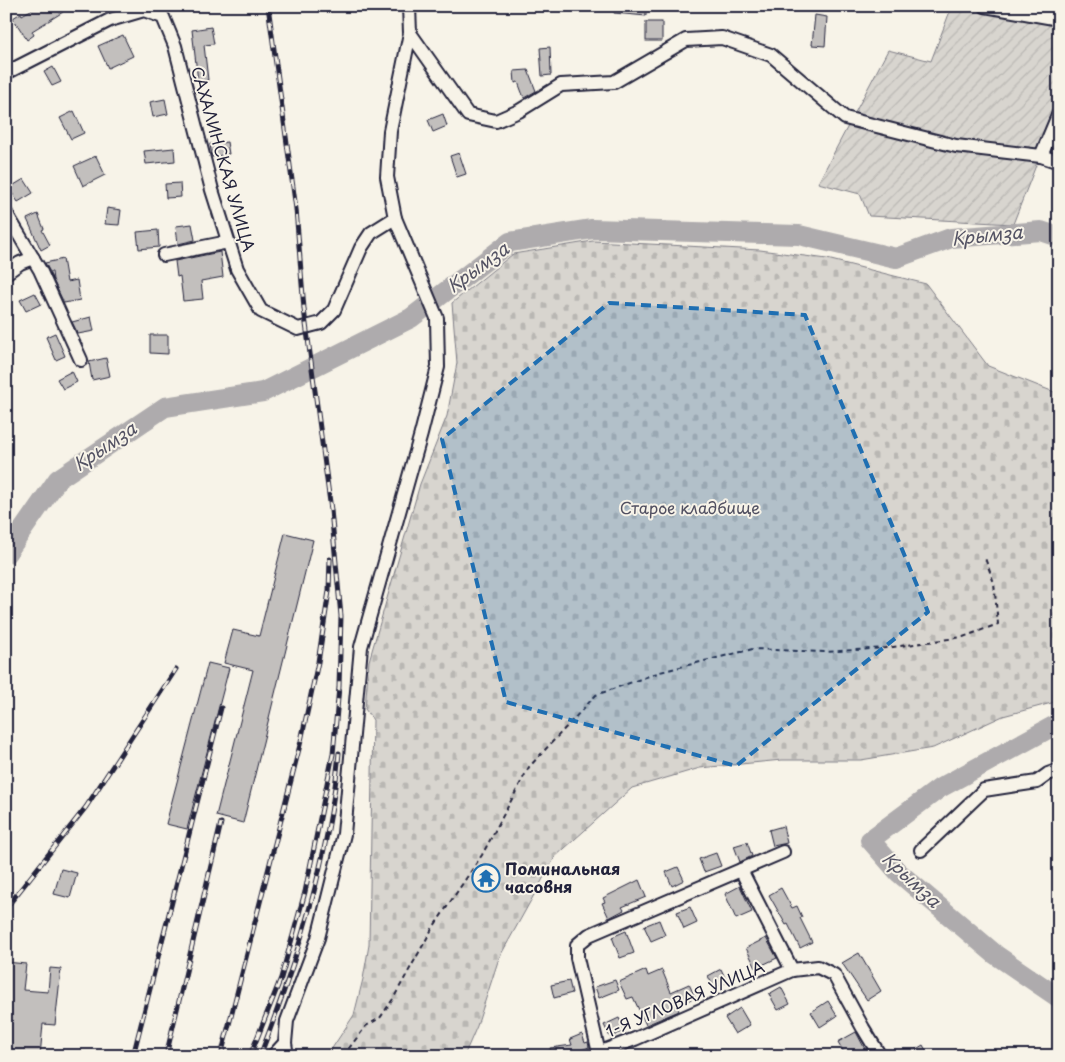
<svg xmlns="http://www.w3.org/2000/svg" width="1065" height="1062" font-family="'Playpen Sans',sans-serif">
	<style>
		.cemetery { fill: url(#cemetery-stones); stroke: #7d7c85 }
		.garden { fill: url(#garden-furrows); stroke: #7d7c85 }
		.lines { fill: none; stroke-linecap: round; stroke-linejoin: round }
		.river { stroke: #aeabad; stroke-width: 20 }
		.building { fill: #c2bfbd; stroke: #22223b }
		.minor-casing { stroke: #22223b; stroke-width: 16 }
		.path { stroke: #22223b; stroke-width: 2; stroke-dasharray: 5 4; stroke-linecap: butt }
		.minor { stroke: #f7f3e8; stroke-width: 12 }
		.rail-casing { stroke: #22223b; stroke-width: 5 }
		.rail { stroke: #f7f3e8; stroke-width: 3; stroke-dasharray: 9; stroke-linecap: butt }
		.marked { fill: #1f6fb2; fill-opacity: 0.2; stroke: #1f6fb2; stroke-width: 4; stroke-dasharray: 10 6; stroke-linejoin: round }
		.labels { text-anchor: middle; stroke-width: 4; stroke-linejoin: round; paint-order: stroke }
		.street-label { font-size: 16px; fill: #22223b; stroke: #f7f3e8 }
		.park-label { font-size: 16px; fill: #504f60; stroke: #f7f3e8 }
		.poi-label { font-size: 16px; font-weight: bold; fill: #22223b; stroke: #f7f3e8; text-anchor: start }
		.water-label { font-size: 18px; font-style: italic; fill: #535263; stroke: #f7f3e8 }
	</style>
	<defs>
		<pattern id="cemetery-stones" width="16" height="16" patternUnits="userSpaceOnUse" patternTransform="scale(1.25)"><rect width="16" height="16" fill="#d8d5cf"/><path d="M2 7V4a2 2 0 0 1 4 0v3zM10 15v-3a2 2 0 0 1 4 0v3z" fill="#b9b7b3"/></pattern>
		<pattern id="garden-furrows" width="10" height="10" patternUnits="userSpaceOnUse" patternTransform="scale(1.25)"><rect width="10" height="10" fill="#d8d5cf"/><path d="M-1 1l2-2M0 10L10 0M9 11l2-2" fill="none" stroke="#b9b7b3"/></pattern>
	</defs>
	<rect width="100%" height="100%" fill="#f7f3e8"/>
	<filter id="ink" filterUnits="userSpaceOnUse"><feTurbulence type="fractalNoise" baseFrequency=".02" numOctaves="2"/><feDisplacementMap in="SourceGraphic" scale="10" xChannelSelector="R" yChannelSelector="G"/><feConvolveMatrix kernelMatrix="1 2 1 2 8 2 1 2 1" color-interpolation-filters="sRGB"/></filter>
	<g filter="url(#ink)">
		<polygon class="cemetery" points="593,241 760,250 827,259 926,284 988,366 1059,394 1059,701 1003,716 933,748 861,760 782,760 700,768 632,788 555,857 499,958 477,1026 464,1056 327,1056 354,1015 363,979 369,945 373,720 365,709 369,661 420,484 447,416 457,363 452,303 513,254"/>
		<polygon class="garden" points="952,6 1059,6 1059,156 1042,150 1013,224 869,216 860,194 818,183 888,50 931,61"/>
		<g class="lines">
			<g class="river">
				<polyline points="6,554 58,479 165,407 263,392 411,318 510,242 592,229 799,235 896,258 951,238 1041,231 1059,237"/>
				<polyline points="1059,723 940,788 870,840 898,872 996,955 1059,998"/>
			</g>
		</g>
		<g class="building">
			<polygon points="38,6 60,6 63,12 32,31 34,35 27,40 13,18 21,13 22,15"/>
			<polygon points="614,6 646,6 646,16 614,13"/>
			<polygon points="815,15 827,17 825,46 812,45"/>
			<rect x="646" y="22" width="16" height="19"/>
			<polygon points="211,27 214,44 204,45 208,80 198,81 192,30"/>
			<polygon points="123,35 133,56 108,68 98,46"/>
			<polygon points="550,47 551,75 542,76 540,48"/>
			<polygon points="53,67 61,82 52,86 44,72"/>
			<polygon points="528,70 536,91 524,98 518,82 515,83 514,71"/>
			<polygon points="165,99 168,114 153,117 150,102"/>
			<polygon points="74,111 84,133 71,139 60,118"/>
			<polygon points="443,114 447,126 433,132 428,120"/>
			<polygon points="227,142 229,154 212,157 210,144"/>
			<polygon points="174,148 175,161 146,164 144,151"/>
			<polygon points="459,153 466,174 457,177 450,156"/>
			<polygon points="96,156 105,175 83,186 74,166"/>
			<polygon points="24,179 33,193 18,202 9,188"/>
			<polygon points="180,183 181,197 166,198 165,184"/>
			<polygon points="107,208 121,210 119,225 105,224"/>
			<polygon points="38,214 44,229 42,230 50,245 41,250 27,219"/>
			<polygon points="192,224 195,240 178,244 176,226"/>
			<polygon points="158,230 159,247 139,249 137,232"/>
			<polygon points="220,252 223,277 201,281 203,299 183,301 180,276 177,277 175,261"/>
			<polygon points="63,259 67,282 77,280 80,300 64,303 53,280 52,272 50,272 45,263"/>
			<polygon points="35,293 41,304 26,311 20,300"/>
			<polygon points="91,317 94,331 78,334 72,322"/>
			<polygon points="55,333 65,356 56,360 46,337"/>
			<polygon points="150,335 168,335 168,354 150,353"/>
			<polygon points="106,358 110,376 92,380 89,362"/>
			<polygon points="72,371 77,382 63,389 57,379"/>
			<polygon points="285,533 313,540 243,823 216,816 253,670 224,663 233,630 259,636"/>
			<polygon points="208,663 229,668 187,829 166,824"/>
			<polygon points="783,826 787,843 773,846 769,830"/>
			<polygon points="747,842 752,856 740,862 734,846"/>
			<polygon points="716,853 721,866 704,872 699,859"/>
			<polygon points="678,867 684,880 672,886 666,872"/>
			<polygon points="61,869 77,873 70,898 54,894"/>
			<polygon points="639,880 646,897 622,907 624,910 609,918 602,903 605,902 603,898"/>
			<polygon points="740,886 752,912 736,919 725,894"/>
			<polygon points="781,888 792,908 797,906 802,917 800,918 812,942 800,948 788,924 786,925 769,895"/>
			<polygon points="690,907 697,923 684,929 677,912"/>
			<polygon points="659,920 665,935 651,941 644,926"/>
			<polygon points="626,931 634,953 620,958 612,937"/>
			<polygon points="766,938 777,958 756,968 746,948"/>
			<polygon points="859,953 881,991 867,1000 842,963"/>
			<polygon points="6,962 26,964 23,990 48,992 50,968 61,969 55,1025 43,1024 40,1056 6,1056"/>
			<polygon points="721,969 727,982 714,988 708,976"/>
			<polygon points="646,970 648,976 662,970 671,992 689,984 695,997 677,1006 679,1011 646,1025 633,997 627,999 619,982"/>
			<polygon points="615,980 619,990 599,998 595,987"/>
			<polygon points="569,981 572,993 554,998 551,985"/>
			<polygon points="781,987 790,1004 778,1010 769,994"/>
			<polygon points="828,1001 837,1016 820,1027 811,1012"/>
			<polygon points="740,1008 750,1025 735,1034 725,1018"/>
			<polygon points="619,1018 625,1031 610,1037 604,1025"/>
			<polygon points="856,1032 865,1049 852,1056 846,1056 838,1042"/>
			<polygon points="582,1034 585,1043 588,1042 589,1047 573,1053 551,1056 550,1048 572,1045 570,1039"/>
			<polygon points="923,1045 929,1056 905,1056"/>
		</g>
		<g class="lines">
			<g class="minor-casing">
				<g id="minor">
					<polyline points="985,6 1059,19"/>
					<polyline points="410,33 468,115 496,121 519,111 561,85 614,82 686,40 722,38 771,55 845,118 956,146 1041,156 1059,162"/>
					<polyline points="6,73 110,20 144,10 163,17 175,46 212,190 237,269 261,311 298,329 321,323 334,310 361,248 371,233 395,218"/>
					<polyline points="1041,156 1059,113"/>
					<polyline points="6,213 40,270 81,360"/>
					<polyline points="164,255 228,242"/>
					<polyline points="6,273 20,263 33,258"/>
					<polyline points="921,850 984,790 1037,782 1048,774 1059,770"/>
					<polyline points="741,870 792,970"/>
					<polyline points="599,1053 577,958 577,945 589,935 783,852"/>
					<polyline points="273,1056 285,1043"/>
					<polyline points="287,1056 285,1043 287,1021 318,938 344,834 361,647 421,434 438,367 437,318 395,218 387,177 390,131 410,33 409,6"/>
					<polyline points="590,1056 635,1039 792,970 818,967 834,975 863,1028 880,1056"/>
				</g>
			</g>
			<polyline class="path" points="343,1056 366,1026 380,1018 393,999 432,929 482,855 529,767 596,695 660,672 753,649 824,652 886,648 963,637 998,624 994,583 985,558"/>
			<use href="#minor" class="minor"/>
			<g class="rail-casing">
				<g id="rail">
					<polyline points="6,908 86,807 176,669"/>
					<polyline points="133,1056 221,708"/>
					<polyline points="166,1056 221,823"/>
					<polyline points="221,1056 301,741 318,662 329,591 330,559"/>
					<polyline points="250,1056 281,978 305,892 333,754 339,687 341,616 331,510 304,309 296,209 268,6"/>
					<path d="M260,1056C298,958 329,857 339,753"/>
				</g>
			</g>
			<use href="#rail" class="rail"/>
		</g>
	</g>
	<path class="marked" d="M609,303L805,315L928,612L736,766L506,702L442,439Z"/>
	<defs>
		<g id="temple-ring" transform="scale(1.4375)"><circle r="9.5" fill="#f7f3e8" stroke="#1f6fb2" stroke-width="1.5"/><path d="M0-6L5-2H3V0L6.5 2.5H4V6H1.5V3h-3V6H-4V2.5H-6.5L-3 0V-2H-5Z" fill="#1f6fb2"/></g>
	</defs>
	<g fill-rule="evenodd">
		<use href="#temple-ring" x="486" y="878"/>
	</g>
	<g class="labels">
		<g class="street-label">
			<text transform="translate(223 159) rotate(74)" y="6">САХАЛИНСКАЯ УЛИЦА</text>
			<text transform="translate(685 999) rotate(-23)" y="6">1-Я УГЛОВАЯ УЛИЦА</text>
		</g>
		<g class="park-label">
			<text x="690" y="514">Старое кладбище</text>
		</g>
		<g class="poi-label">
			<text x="505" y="875">Поминальная<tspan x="505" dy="18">часовня</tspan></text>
		</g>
		<g class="water-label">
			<text transform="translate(987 236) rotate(-6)" y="6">Крымза</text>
			<text transform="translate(478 268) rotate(-36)" y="6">Крымза</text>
			<text transform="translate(105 447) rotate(-34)" y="6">Крымза</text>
			<text transform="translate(911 880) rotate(43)" y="6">Крымза</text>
		</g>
	</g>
	<rect width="1065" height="1062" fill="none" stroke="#f7f3e8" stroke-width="25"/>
	<rect x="12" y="12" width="1040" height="1037" fill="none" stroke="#22223b" stroke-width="2" filter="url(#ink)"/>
</svg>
